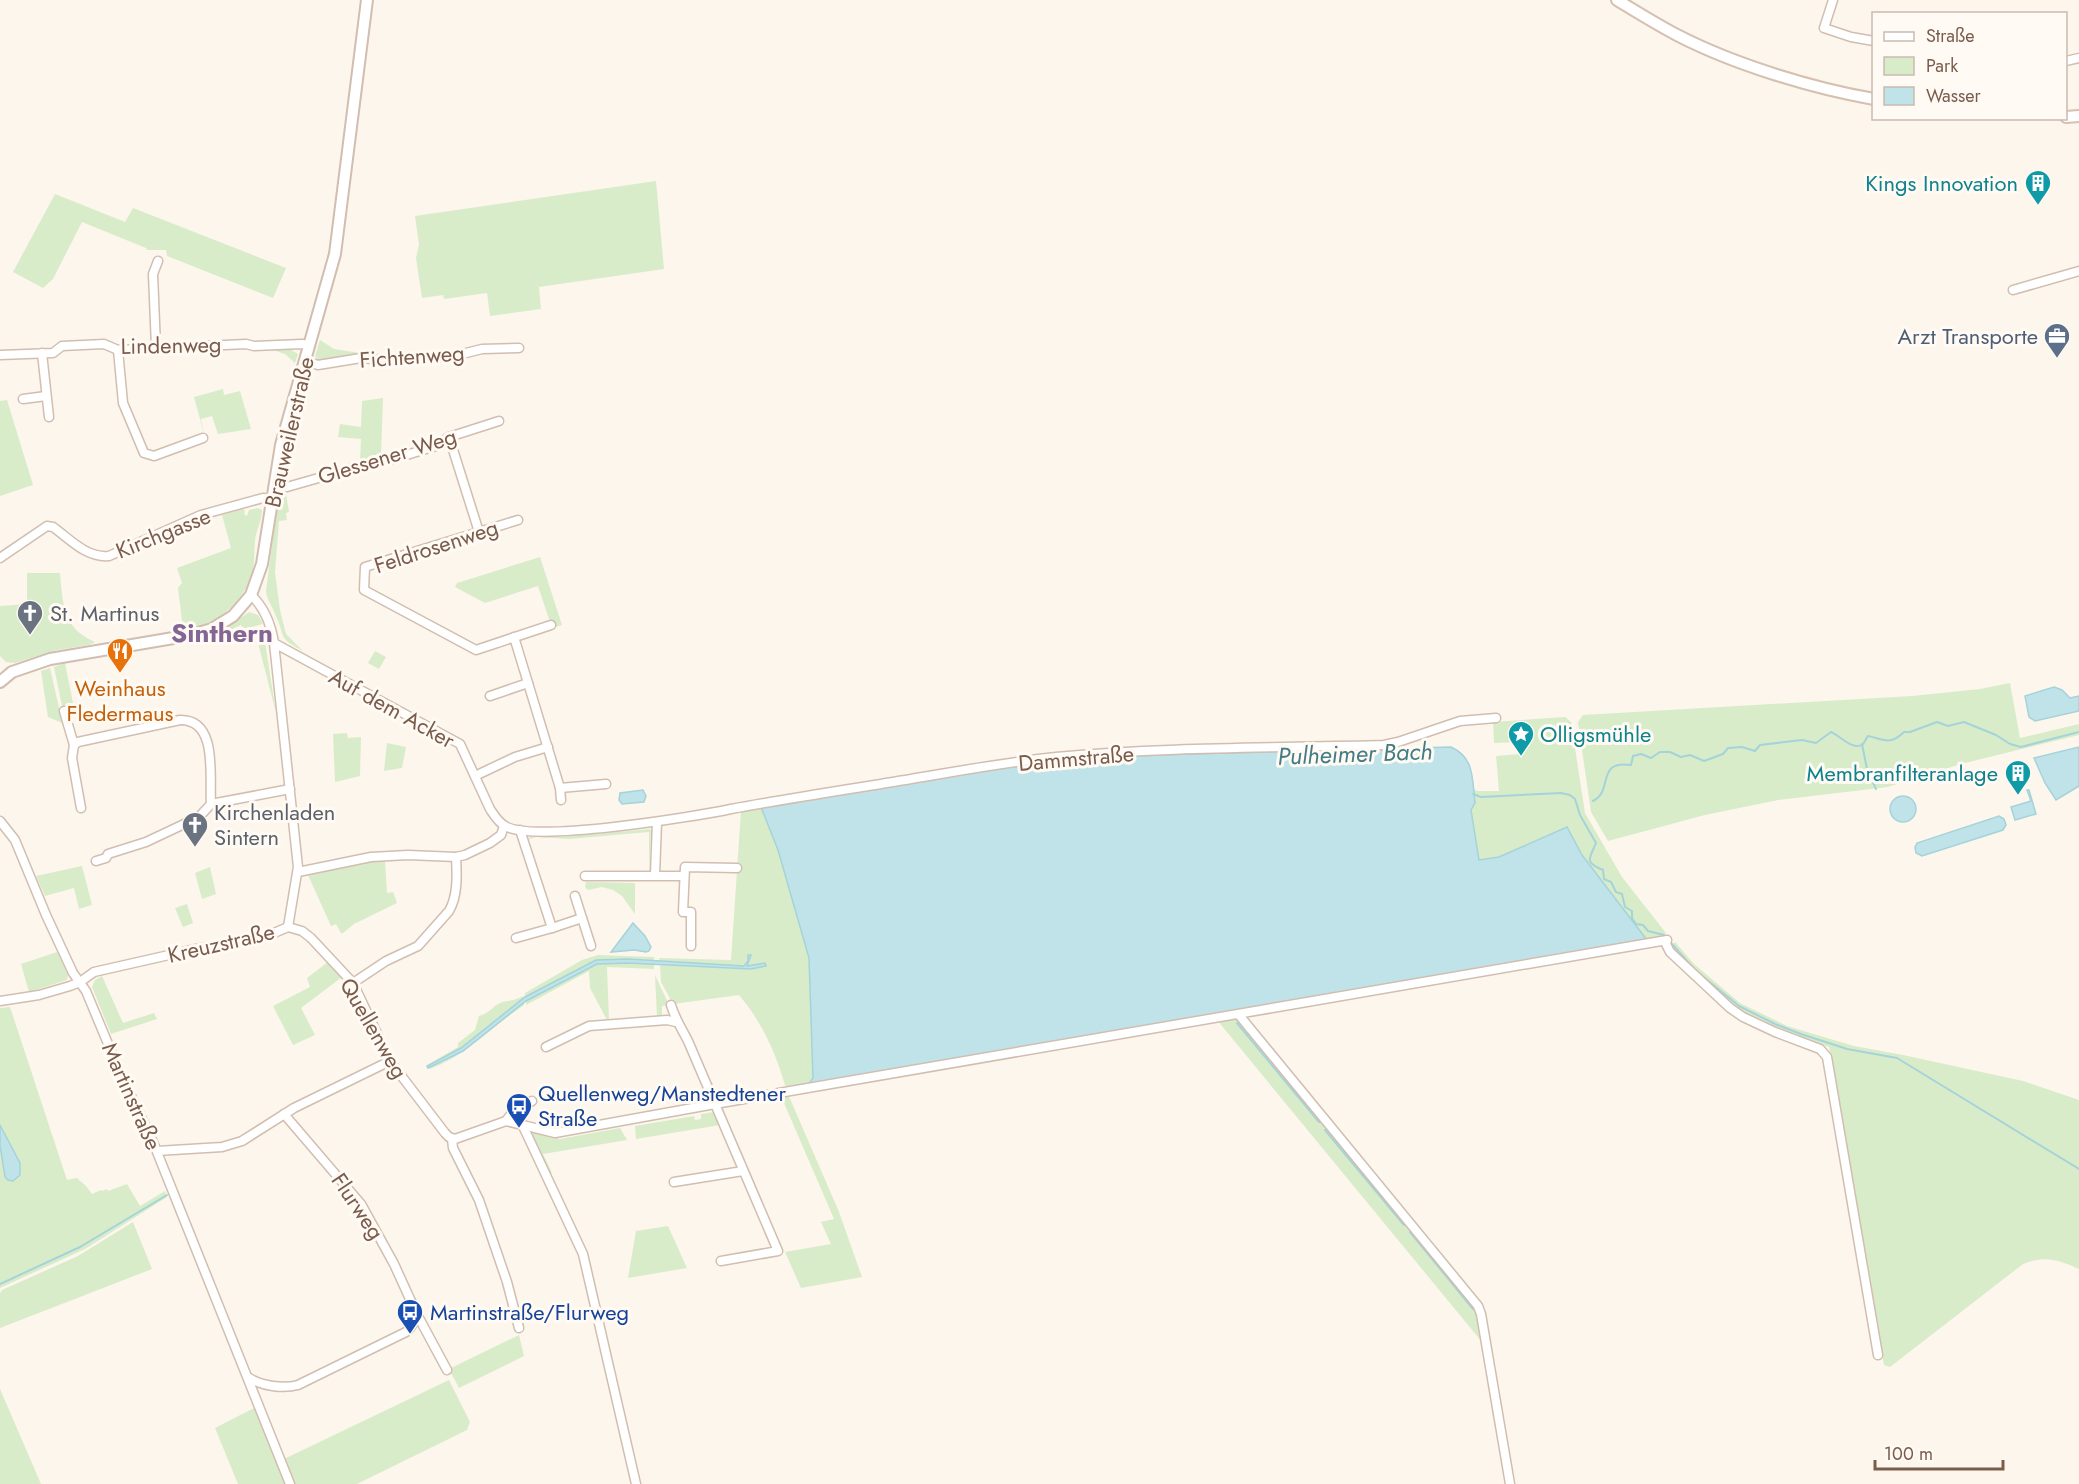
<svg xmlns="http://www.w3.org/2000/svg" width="2079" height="1484" font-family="Jost,sans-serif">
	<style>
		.green { fill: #d8ecc9 }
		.water { fill: #bfe3e8; stroke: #a5d3da; stroke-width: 1.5 }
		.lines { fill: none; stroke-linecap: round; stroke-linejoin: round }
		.stream { stroke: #a5d3da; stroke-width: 2 }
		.minor-casing { stroke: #d1beb0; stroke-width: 11 }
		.tertiary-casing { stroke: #d1beb0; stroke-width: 14 }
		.secondary-casing { stroke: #d6c0b0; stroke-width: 14 }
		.minor { stroke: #fff; stroke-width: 8 }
		.tertiary { stroke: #fff; stroke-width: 10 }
		.secondary { stroke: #fff; stroke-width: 10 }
		.labels { text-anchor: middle; stroke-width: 6; stroke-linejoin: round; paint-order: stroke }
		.culture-label { font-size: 22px; fill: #0d838f; stroke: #fffaf3; text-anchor: end }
		.service-label { font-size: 22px; fill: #4e5e75; stroke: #fffaf3; text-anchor: end }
		.street-label { font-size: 22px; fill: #7a5c4d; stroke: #fffaf3 }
		.worship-label { font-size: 22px; fill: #5b616d; stroke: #fffaf3; text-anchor: start }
		.food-label { font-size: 22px; fill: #c56008; stroke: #fffaf3 }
		.transit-label { font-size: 22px; fill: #164399; stroke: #fffaf3; text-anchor: start }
		.water-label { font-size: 24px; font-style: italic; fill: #437c86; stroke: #fffaf3 }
		.quarter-label { font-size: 26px; font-weight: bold; fill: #846695; stroke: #fffaf3 }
	</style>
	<rect width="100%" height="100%" fill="#fdf6ec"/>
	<g class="green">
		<polygon points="656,181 664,269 539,287 541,309 490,316 487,293 444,299 443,295 422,298 416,258 419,245 415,216"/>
		<polygon points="55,194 125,222 133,208 286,268 273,298 167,256 166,250 147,250 146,248 82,222 53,279 43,288 13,272"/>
		<polygon points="320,340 334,349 360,353 361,356 319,361 315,356"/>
		<polygon points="286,347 298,354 295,363 285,354 270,349"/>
		<polygon points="223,389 224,395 240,391 251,429 218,434 212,416 201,419 205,437 194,397"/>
		<polygon points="383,398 381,456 360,462 361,439 338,437 340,424 361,427 362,401"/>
		<polygon points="7,400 33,485 0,496 0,401"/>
		<path d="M284,494H286L289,512L286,513L287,520L279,521L275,572L280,610L286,634L303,651C276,637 286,636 275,614C272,606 267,600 266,591L278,500Z"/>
		<path d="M258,508L262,510C262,521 256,530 255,541C254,552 255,563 252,574C247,593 228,614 210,622C201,626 192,626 183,629L178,588L182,583L177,568L231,548L222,515L243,509L245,511L244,514L247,516L249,510Z"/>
		<polygon points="540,557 562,625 552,628 538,586 485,603 455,587 457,583"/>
		<path d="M27,573H60C63,604 62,628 95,642L89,645L57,650L15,663L6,662L0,656V606L27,604Z"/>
		<polygon points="249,612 258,615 263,624 243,629 241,625 231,630 229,626"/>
		<polygon points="256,629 263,629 276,713 255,631 230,638 229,636"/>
		<polygon points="375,651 386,657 379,669 368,663"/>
		<polygon points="65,663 74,708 66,710 62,706 54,667"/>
		<polygon points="50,668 59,708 63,712 67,725 48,717 41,671"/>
		<polygon points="2010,683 2020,738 2079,724 2079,735 1961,764 1888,787 1778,800 1705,815 1608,841 1591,812 1578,722 1583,715 1912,696 1980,689"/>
		<path d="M1565,717L1571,722L1585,813L1622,877L1666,933L1660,938L1647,940L1640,932L1582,855L1566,827L1499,857L1378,876L810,979L813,1078L808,1085L786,1088C775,1052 764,1025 739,995L673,1004L661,982L660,965L751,969L765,966H746L749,964V958L744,966L660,962L659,958L731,960L741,811L761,807L1451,747C1472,757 1470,768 1474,789L1477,791H1499L1496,756L1520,754L1519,742L1494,743L1493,722Z"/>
		<polygon points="347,733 348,738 361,737 360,776 335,782 333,734"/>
		<polygon points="387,743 406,747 402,768 384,771"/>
		<polygon points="651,829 649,874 649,832 569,839 536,837 527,840 531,836 558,837"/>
		<polygon points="385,860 387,893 393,892 397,903 354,924 343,933 341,933 336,924 331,926 308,875 357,863"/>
		<polygon points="82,866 92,905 79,909 74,888 45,896 36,876"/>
		<polygon points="210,867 216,894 202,899 195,873"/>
		<polygon points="586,882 635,883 635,914 622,896 613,890 602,887 588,890 585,887"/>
		<polygon points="187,904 193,923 183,927 175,908"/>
		<path d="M1675,942L1694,964L1740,1003L1787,1026L1854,1046L1903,1055L2023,1081L2079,1100V1269C2059,1260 2044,1255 2023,1264L1890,1367L1884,1365L1829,1047L1785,1033L1736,1008L1669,947Z"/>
		<polygon points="57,952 68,975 67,980 29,992 21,964"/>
		<polygon points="598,955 654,957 654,962 596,960 525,997 525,993 582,960"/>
		<polygon points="328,962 342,977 301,1008 315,1035 293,1045 273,1006 310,987 307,978"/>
		<polygon points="628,963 654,964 654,969 607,967 609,1020 607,1020 590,988 589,971 526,1005 526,1001 597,964"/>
		<polygon points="655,975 669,1005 662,1006 662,1017 657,1018"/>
		<polygon points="102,976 123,1023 154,1013 157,1019 111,1034 92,987 95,980"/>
		<path d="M523,996L524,998L461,1048L427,1065L458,1047V1043L475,1030L479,1016C490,1013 492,1007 500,1003C508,1000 516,1001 523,996Z"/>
		<path d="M524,1002V1005C491,1027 469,1054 430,1069L428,1068L444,1061Z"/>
		<polygon points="10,1007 67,1180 77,1178 86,1186 92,1194 101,1190 102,1191 107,1189 108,1191 127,1184 140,1206 165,1191 167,1197 85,1249 0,1288 0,1008"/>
		<polygon points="1236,1017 1477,1310 1482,1342 1217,1020"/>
		<polygon points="788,1094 839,1212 862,1277 801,1288 785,1252 831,1244 821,1222 834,1219 781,1096"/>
		<polygon points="714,1112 720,1125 636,1139 635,1126 694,1116 695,1120 701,1119 701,1114"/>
		<polygon points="620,1128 627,1140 543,1154 552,1173 550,1173 532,1135 534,1132 560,1139"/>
		<polygon points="133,1222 152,1269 0,1328 0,1293 2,1290 78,1256"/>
		<polygon points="668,1226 687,1268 628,1278 636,1231"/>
		<polygon points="519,1335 524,1356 459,1388 449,1369"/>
		<polygon points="449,1380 470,1422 467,1430 357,1484 294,1484 284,1459"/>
		<polygon points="0,1389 41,1484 0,1484"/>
		<polygon points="256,1407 287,1484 238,1484 215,1428"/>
	</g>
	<g class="water">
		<polygon points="2054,687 2062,690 2070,698 2079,696 2079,711 2035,721 2029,717 2025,696"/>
		<path d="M1451,747C1475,758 1472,779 1475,803L1471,810L1479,860L1499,857L1567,827L1582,855L1647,940L808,1085L813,1078L809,958L778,850L761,807L859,790L1058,760L1156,755Z"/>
		<polygon points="2079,747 2079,786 2056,800 2045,783 2034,758"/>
		<polygon points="643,790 646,796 644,802 622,804 619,800 620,793"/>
		<polygon points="2027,790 2029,790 2036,814 2015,820 2011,807 2031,801"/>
		<circle cx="1903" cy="809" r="13"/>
		<polygon points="1999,816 2004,819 2006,825 2003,830 1922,856 1916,853 1915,847 1917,843"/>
		<polygon points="633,923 645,936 651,947 649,951 646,952 634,950 611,952"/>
		<polygon points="748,955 751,955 747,966 765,963 766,966 751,969 628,963 597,964 526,1001 463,1051 428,1068 427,1066 461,1048 525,997 596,960 628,959 744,966 748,961"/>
		<polygon points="0,1125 20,1163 20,1175 13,1181 8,1180 5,1177 0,1145"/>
	</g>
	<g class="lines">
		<g class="stream">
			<polyline points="1862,744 1867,769 1876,789"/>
			<path d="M1473,794L1481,797L1561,793L1570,795L1575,799L1580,815L1596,843C1590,858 1583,862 1603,870L1604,879L1611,882L1616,892L1622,894L1625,907L1632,911V918L1636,924L1643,925L1648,931L1664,935L1695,970L1739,1006L1775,1024L1801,1034L1847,1049L1897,1058L2079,1169"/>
			<path d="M1593,801C1614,791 1595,760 1631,765L1633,756L1641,754L1651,758L1660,752H1670L1681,757L1690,755L1704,761L1723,754L1728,748L1742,747L1755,751L1760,745L1802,740L1816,743L1831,732C1839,735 1854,752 1863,744C1865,742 1866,738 1868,736C1883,739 1890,746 1904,732H1910L1937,722L1948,726L1964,722L1996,735L2010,744L2021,747L2079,732"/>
			<polyline points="1237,1023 1319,1122"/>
			<polyline points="1325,1130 1404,1225"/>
			<polyline points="1410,1232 1473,1309"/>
			<polyline points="0,1284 80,1247 167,1195"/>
		</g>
		<g class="minor-casing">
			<g id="minor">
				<polyline points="1833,0 1824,28 1851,37 1874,41"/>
				<polyline points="2066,61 2079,58"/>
				<polyline points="2013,290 2079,271"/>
				<polyline points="156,347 153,274 158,261"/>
				<polyline points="118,350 123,403 144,453 154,456 203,438"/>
				<polyline points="42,353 49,417"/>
				<polyline points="0,355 53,353 62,346 104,344 118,350 246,344 254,346 302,344 309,345"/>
				<polyline points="305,361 318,365 361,358 386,360 450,357 482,349 519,348"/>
				<polyline points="23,399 46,396"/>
				<polyline points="449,437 479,532"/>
				<polyline points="274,485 287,487 378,461 390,460 436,446 449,437 499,421"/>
				<polyline points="518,520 365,567 364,590 476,650 551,625"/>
				<path d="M0,558L47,526L53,527C70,539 86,558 109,556L201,515L263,498L272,499"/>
				<path d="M251,595C265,608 271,624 274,643L298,867L288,927"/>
				<polyline points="514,637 560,788 561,800"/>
				<path d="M274,643L460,744L490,809C494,815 498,822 505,826C533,843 693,817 731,809C791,798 851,789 911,779C959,771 1007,762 1056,757C1164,747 1275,748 1384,745L1398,742L1460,721L1496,718"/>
				<polyline points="490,696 528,683"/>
				<polyline points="64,711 74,745 72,758 81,808"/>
				<path d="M74,745L78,742L180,720C219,719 209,779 211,804"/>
				<polyline points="475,776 515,757 548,747"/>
				<polyline points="560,788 606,784"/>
				<polyline points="0,821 15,840 46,915 73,973 86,991 121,1075 153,1142 290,1484"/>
				<polyline points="96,861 106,858 108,854 146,842 199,817 211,804 290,789"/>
				<polyline points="298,872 371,857 408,855 456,857 465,855 490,843 501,835 504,826"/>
				<polyline points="655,875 657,822"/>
				<polyline points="585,876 684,876"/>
				<polyline points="582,918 591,946"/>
				<polyline points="288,927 302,931 311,938 353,983 390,1061 445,1133 449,1137 455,1139 506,1121 555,1133 715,1104 1667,940 1666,944 1670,952 1730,1008 1743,1017 1775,1032 1820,1049 1827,1057 1878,1355"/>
				<polyline points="552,928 582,918 575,896"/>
				<polyline points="516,938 552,928 520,830"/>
				<polyline points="691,946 691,912 683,912 685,867 737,868"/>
				<path d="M353,983L386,961L418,946L449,911C458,896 457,874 456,857"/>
				<polyline points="0,1001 39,995 70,986 80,982 94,972 191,950 267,936 288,927"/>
				<path d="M671,1005C675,1019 682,1029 688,1041L778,1251L721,1261"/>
				<polyline points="1239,1015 1478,1306 1481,1314 1510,1484"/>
				<polyline points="546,1047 589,1026 667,1020 676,1022"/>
				<polyline points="506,1121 512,1113 532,1101"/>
				<polyline points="522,1124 583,1254 636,1484"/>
				<polyline points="452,1139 453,1148 479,1200 507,1282 519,1328"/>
				<polyline points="157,1151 222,1147 242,1141 294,1108 390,1061"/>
				<polyline points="674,1182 743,1171"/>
				<polyline points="415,1317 419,1318 447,1370"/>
				<path d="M249,1378C262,1386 283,1389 298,1385L406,1332C413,1326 417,1320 415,1310L394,1264L361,1204L284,1114"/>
			</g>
		</g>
		<g class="tertiary-casing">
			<polyline id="tertiary" points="0,682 12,672 50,659 191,635 212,629 233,616 251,595 262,564 281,445 335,254 367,0"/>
		</g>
		<g class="secondary-casing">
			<g id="secondary">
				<path d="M1617,0C1637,12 1656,24 1677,35C1733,64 1811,88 1874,99"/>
				<polyline points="2066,117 2079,116"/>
			</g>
		</g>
		<use href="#minor" class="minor"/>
		<use href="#tertiary" class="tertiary"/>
		<use href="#secondary" class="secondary"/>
	</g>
	<defs>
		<g id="building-pin" transform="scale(1.35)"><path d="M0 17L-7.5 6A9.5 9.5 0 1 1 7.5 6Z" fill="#0f9aa8" stroke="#fffaf3"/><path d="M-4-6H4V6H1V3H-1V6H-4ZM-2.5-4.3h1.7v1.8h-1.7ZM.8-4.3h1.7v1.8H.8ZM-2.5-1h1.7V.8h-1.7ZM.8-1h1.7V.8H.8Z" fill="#fff"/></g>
		<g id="office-pin" transform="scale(1.35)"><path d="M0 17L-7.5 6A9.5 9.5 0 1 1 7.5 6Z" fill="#5c6f8a" stroke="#fffaf3"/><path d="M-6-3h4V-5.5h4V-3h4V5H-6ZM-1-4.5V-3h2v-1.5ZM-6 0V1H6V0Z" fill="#fff"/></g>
		<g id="church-pin" transform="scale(1.35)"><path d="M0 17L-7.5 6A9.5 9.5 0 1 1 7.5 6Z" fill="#6b7280" stroke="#fffaf3"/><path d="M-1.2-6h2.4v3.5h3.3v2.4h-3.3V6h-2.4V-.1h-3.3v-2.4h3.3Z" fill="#fff"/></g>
		<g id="restaurant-pin" transform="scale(1.35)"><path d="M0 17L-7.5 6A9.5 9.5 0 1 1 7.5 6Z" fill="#e8710a" stroke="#fffaf3"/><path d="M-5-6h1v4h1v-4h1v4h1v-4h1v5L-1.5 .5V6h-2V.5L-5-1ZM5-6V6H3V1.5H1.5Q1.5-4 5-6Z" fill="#fff"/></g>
		<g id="sight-pin" transform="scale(1.35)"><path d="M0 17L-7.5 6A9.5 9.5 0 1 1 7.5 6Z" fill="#0f9aa8" stroke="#fffaf3"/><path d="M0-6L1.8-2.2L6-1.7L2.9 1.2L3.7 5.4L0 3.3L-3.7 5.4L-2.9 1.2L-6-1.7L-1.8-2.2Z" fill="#fff"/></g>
		<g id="bus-pin" transform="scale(1.35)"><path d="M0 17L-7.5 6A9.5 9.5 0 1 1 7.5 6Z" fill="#1a4fb4" stroke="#fffaf3"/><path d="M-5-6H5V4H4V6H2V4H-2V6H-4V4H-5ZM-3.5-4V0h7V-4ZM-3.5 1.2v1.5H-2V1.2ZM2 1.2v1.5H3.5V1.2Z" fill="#fff"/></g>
	</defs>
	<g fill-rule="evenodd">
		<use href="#building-pin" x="2038" y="183"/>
		<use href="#office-pin" x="2057" y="336"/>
		<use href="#church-pin" x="30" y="613"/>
		<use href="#restaurant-pin" x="120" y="651"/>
		<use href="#sight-pin" x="1521" y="734"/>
		<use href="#building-pin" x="2018" y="773"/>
		<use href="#church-pin" x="195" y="825"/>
		<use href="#bus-pin" x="519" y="1106"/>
		<use href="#bus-pin" x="410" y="1312"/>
	</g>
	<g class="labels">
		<g class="culture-label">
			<text x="2018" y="191">Kings Innovation</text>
			<text x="1540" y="742" text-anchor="start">Olligsmühle</text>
			<text x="1998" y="781">Membranfilteranlage</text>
		</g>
		<g class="service-label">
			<text x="2038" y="344">Arzt Transporte</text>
		</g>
		<g class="street-label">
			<text transform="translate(171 345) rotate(-1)" y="8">Lindenweg</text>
			<text transform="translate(412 356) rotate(-4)" y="8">Fichtenweg</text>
			<text transform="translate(289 432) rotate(-77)" y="8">Brauweilerstraße</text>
			<text transform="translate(387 456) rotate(-17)" y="8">Glessener Weg</text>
			<text transform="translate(163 533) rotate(-22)" y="8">Kirchgasse</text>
			<text transform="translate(436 546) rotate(-18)" y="8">Feldrosenweg</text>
			<text transform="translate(392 708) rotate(29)" y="8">Auf dem Acker</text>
			<text transform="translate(1076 758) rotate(-5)" y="8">Dammstraße</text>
			<text transform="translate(221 943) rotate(-13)" y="8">Kreuzstraße</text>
			<text transform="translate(374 1028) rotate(60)" y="8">Quellenweg</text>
			<text transform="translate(132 1096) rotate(66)" y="8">Martinstraße</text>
			<text transform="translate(358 1206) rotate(56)" y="8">Flurweg</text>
		</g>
		<g class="worship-label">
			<text x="50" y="621">St. Martinus</text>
			<text x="214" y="820">Kirchenladen<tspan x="214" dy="25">Sintern</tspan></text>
		</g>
		<g class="food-label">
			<text x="120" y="696">Weinhaus<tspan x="120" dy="25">Fledermaus</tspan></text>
		</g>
		<g class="transit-label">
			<text x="538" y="1101">Quellenweg/Manstedtener<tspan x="538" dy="25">Straße</tspan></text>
			<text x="430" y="1320">Martinstraße/Flurweg</text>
		</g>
		<g class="water-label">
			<text transform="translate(1355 754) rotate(-2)" y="8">Pulheimer Bach</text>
		</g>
		<g class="quarter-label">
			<text x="222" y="642">Sinthern</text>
		</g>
	</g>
	<rect x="1872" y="12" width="195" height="108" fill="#fffaf3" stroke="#cabbb1" stroke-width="1.5"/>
	<rect x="1884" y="32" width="30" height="9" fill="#ffffff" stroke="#cabbb1" stroke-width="1.5"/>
	<text x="1926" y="42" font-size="18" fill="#7a5c4d">Straße</text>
	<rect x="1884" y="57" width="30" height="18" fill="#d8ecc9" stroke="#cabbb1" stroke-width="1.5"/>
	<text x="1926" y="72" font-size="18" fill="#7a5c4d">Park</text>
	<rect x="1884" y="87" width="30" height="18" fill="#bfe3e8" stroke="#cabbb1" stroke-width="1.5"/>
	<text x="1926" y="102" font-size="18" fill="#7a5c4d">Wasser</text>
	<path d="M1875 1460v9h128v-9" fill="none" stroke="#7a5c4d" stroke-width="3"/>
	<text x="1884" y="1460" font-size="18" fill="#7a5c4d" stroke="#fffaf3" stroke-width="4.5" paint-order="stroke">100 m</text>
</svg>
